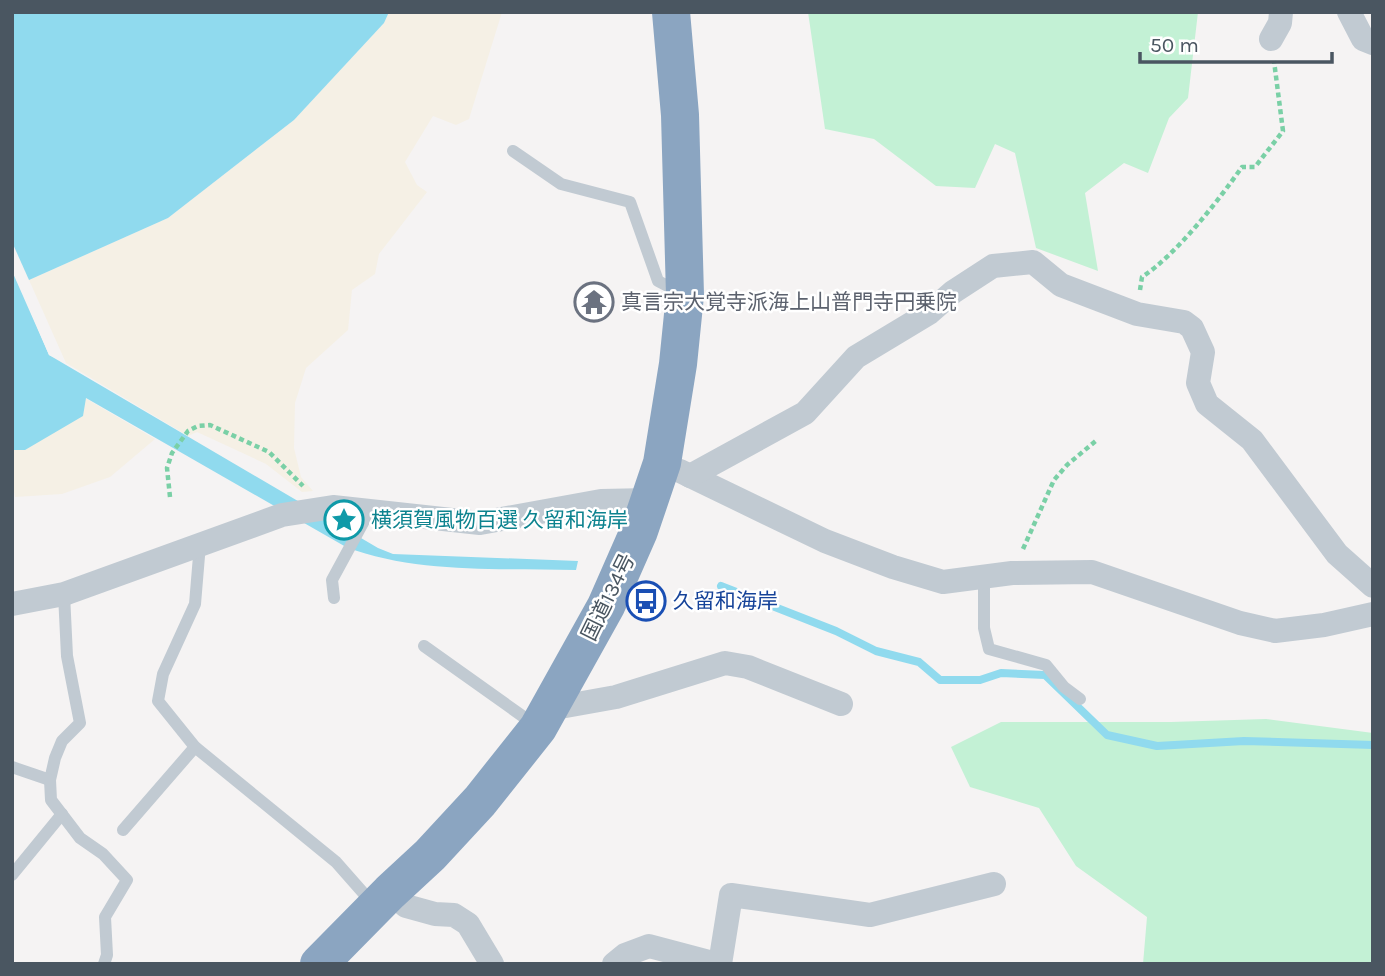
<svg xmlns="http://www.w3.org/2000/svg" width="1385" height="976" font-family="Karla,'Noto Sans JP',sans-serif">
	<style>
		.green { fill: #c3f1d5 }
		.sand { fill: #f5f0e5 }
		.water { fill: #90daee }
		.pier { fill: #f5f3f3 }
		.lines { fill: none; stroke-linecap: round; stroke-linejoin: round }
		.stream { stroke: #90daee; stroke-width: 8 }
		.path { stroke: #7ad0a6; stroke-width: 4.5; stroke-dasharray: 5 3.5; stroke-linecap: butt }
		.lane { stroke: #c1cad2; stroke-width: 12 }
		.street { stroke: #c1cad2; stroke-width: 24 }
		.highway { stroke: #8ba5c1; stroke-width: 38 }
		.labels { text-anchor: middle; stroke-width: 5; stroke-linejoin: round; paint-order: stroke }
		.worship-label { font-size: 21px; fill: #5b616d; stroke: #fff; text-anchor: start }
		.culture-label { font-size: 21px; fill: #0d838f; stroke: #fff; text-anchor: start }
		.street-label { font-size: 21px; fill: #4a5661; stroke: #fff }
		.transit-label { font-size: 21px; fill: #164399; stroke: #fff; text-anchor: start }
	</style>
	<rect width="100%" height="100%" fill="#f5f3f3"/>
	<g class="green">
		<polygon points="808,12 1198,12 1188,98 1169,118 1148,173 1124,163 1085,193 1098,271 1036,248 1015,153 995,144 975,188 936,186 874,139 825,129"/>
		<polygon points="1266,719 1373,733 1373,964 1143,964 1147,917 1076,866 1039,808 970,787 951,747 1001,722 1171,722"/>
	</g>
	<g class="sand">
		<polygon points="389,12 502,12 469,119 456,125 433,116 405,162 417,185 427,192 379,254 375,274 352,290 348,330 306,368 295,403 294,448 301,477 313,491 302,492 266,464 197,432 188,436 66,363 29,280 168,218 294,120 384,23"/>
		<polygon points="85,398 155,439 110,477 62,494 15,497 12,482 12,450 25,450"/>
	</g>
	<g class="water">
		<polygon points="12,12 389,12 384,23 294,120 168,218 29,280 12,242"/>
		<path d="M12,271L49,355L378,548L393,554L578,561L576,570C500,568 417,574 346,547L86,398L83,416L25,450H12Z"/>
	</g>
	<polygon class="pier" points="12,268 15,270 52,353 63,358 66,363 49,355"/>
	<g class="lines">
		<polyline class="stream" points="721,586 836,631 876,651 919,662 940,680 980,680 1001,673 1045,675 1107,735 1157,746 1244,741 1373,745"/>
		<g class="path">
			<path d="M1140,290L1142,277C1177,254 1218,201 1242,167H1255L1283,131L1274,61"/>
			<polyline points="170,497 167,468 172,453 188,431 198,426 210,425 269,452 303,486"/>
			<polyline points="1023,549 1054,480 1067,465 1098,439"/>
		</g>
		<g class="lane">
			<polyline points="513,151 561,184 630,202 658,281 679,292"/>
			<polyline points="200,544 195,604 163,674 158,701 195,747 336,862 373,904"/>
			<polyline points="984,578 984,628 989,649 1046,665 1064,687 1080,699"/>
			<polyline points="64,594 67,656 80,723 62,741 55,758 50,780 51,800 80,838 103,854 127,880 105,917 107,955 104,964"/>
			<polyline points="334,598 332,580 370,510"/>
			<polyline points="424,646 535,725"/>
			<polyline points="12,767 50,780"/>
			<polyline points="123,830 195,747"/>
			<polyline points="12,875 62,814"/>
		</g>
		<g class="street">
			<polyline points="1349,12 1363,39 1373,43"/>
			<polyline points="1271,39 1280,23 1281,12"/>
			<polyline points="680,471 825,541 893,567 943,582 1012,573 1092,572 1240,623 1275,631 1324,625 1373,614"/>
			<polyline points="690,476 805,413 856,357 929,313 953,292 993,266 1033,262 1061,285 1137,314 1184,322 1192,328 1203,352 1198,383 1207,404 1252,440 1337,554 1373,586"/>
			<polyline points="12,604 64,594 282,515 333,507 480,523 601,501 649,500"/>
			<polyline points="549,709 616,697 725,663 748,667 841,704"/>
			<polyline points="390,892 406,906 435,914 454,915 468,924 492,964"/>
			<polyline points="614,964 625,955 649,946 717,964"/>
			<polyline points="720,964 731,895 870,915 994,884"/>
		</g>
		<polyline class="highway" points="319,964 390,892 430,855 480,801 538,728 606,606 639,531 662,463 678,364 685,295 680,115 671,12"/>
	</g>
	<defs>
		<g id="temple-ring" transform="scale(2.0125)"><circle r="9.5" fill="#fff" stroke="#6b7280" stroke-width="1.5"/><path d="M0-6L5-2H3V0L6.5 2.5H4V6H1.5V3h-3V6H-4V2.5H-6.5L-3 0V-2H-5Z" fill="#6b7280"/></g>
		<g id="sight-ring" transform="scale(2.0125)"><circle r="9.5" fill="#fff" stroke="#0f9aa8" stroke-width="1.5"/><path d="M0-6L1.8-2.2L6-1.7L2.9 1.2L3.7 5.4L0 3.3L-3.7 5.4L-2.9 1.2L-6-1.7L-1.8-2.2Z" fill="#0f9aa8"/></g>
		<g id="bus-ring" transform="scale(2.0125)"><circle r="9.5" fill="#fff" stroke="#1a4fb4" stroke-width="1.5"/><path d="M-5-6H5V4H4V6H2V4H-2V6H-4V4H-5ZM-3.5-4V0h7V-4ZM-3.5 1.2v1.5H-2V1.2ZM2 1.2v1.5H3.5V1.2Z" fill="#1a4fb4"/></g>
	</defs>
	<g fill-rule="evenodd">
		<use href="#temple-ring" x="594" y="302"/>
		<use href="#sight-ring" x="344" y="520"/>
		<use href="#bus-ring" x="646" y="601"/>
	</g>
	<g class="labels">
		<g class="worship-label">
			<text x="621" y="309">真言宗大覚寺派海上山普門寺円乗院</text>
		</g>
		<g class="culture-label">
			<text x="371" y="527">横須賀風物百選 久留和海岸</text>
		</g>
		<g class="street-label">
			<text transform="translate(608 597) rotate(-64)" y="7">国道134号</text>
		</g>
		<g class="transit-label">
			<text x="673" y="608">久留和海岸</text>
		</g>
	</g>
	<rect width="1385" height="976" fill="none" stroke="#4a5661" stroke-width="28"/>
	<path d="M1140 52v10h192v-10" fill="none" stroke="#4a5661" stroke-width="3.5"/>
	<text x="1150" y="52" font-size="21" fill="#4a5661" stroke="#ffffff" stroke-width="5" paint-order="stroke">50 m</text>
</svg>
